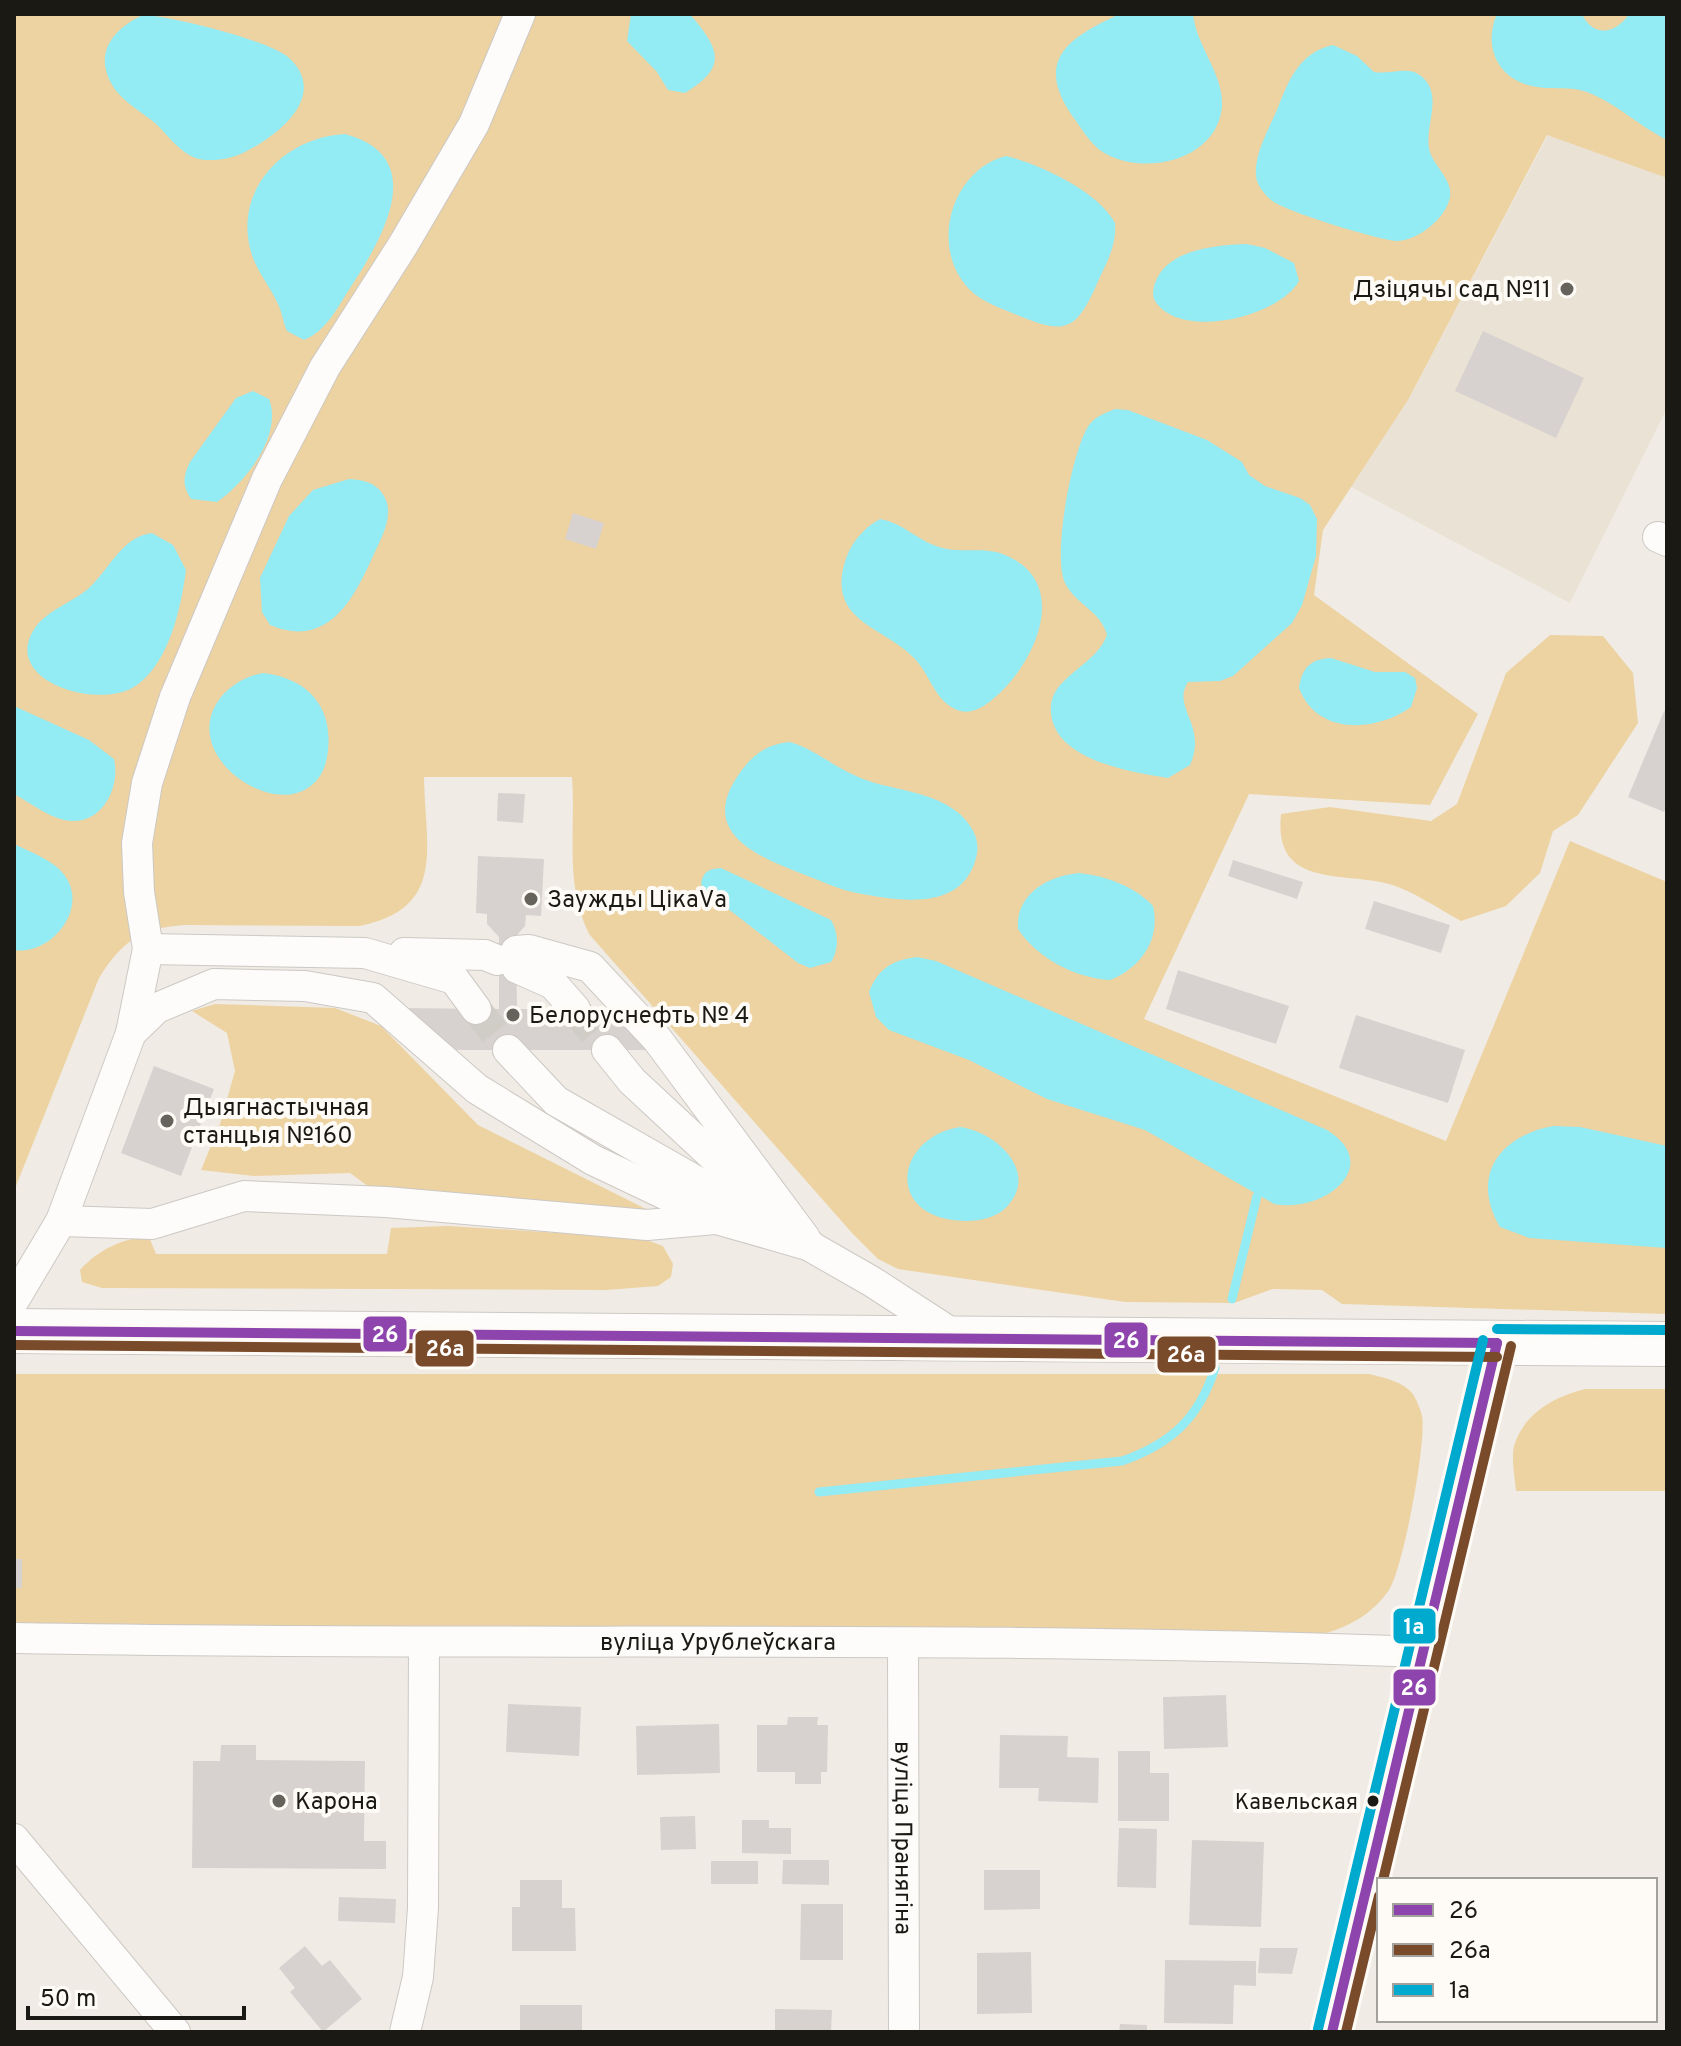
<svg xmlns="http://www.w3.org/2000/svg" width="1681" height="2046" font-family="Overpass,sans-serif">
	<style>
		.built { fill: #eae2d4 }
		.green { fill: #edd2a2 }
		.water { fill: #93ebf4 }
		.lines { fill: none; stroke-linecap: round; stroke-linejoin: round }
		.stream { stroke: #93ebf4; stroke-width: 9 }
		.building { fill: #d7d2cf }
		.minor-tunnel { stroke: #d0ccc6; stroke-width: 30; stroke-dasharray: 30 15; stroke-linecap: butt }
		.minor-casing { stroke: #ccc8c3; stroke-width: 32 }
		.major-casing { stroke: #ccc8c3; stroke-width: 40 }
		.highway-casing { stroke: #ccc8c3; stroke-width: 46 }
		.minor { stroke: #fdfcfb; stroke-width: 30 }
		.major { stroke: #fdfcfb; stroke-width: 38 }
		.highway { stroke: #fdfcfb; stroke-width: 44 }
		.bus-1-casing { stroke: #fefbf6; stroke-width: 16 }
		.bus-2-casing { stroke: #fefbf6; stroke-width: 16 }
		.bus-3-casing { stroke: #fefbf6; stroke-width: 16 }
		.bus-1 { stroke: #8e44ad; stroke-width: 10 }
		.bus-2 { stroke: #7a4b2a; stroke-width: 10 }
		.bus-3 { stroke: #00a9ce; stroke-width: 10 }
		.poi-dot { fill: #66635d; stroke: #fefbf6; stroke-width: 3 }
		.bus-dot { fill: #1b1914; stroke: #fefbf6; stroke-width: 3 }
		.labels { text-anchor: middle; stroke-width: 8; stroke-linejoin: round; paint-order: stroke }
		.bus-label { font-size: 22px; fill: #1b1914; stroke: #fefbf6; text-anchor: end }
		.poi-label { font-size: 24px; fill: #1b1914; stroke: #fefbf6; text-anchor: start }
		.street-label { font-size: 24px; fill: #1b1914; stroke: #fefbf6 }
		.line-badge { stroke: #fefbf6; stroke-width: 3 }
		.badge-label { font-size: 22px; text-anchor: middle; font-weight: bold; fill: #fff }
	</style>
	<rect width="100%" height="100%" fill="#f0ece5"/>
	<polygon class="built" points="1548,135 1667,178 1667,408 1570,603 1351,487 1408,400"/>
	<g class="green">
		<path d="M14,14H1667V178L1547,135L1408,400L1323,530L1314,595L1478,714L1430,805L1249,794L1144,1019L1446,1141L1570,841L1667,882V1314L1342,1304L1322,1290L1273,1289L1234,1303L1125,1302L898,1269L878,1259L852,1233L589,934C564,883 576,831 572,777H424C425,848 447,908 360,926L185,925C141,928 122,941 99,978L14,1191Z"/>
		<path d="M1550,635L1603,636L1633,673L1638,723L1578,815L1553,831L1540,873L1506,906L1461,921C1439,909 1413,891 1389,884C1343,871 1273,889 1281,814L1330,807L1431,821L1457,804L1506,673Z"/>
		<polygon points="215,1004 335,1008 381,1026 478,1125 650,1211 380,1195 350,1173 254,1176 201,1170 220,1124 235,1071 227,1033 192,1011"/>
		<path d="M448,1226L641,1238L663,1246L673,1264L671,1277L658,1286L606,1290L102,1288L82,1282L80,1270C98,1250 122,1238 149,1237L156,1254H387L391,1228Z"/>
		<path d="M14,1374H1369C1385,1378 1402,1381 1413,1394C1416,1399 1421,1410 1422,1416C1427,1441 1403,1569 1389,1590C1372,1615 1347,1628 1319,1635L14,1626Z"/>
		<path d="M1585,1389H1667V1491H1516C1515,1478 1511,1459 1514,1446C1524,1413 1554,1397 1585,1389Z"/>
	</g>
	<g class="water">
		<path d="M631,14H690C718,48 730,66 685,93L668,90L657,72L627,41Z"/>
		<path d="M1120,14H1193C1196,46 1224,74 1222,107C1217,158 1151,175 1110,156C1094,149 1085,134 1076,121C1033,62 1065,39 1120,14Z"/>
		<path d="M1497,14H1582C1593,38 1616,34 1629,14H1667V140C1639,126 1616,103 1587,92C1570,86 1554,90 1537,87C1499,82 1482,47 1497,14Z"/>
		<path d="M143,15C170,16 268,40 288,57C332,96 274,140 238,155C225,160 204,163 191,156C176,148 167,134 155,123C143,113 127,104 117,92C91,58 110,30 143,15Z"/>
		<path d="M1333,45L1357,56L1374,72C1390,75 1408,65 1421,76C1447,97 1419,133 1432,157C1439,171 1455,184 1449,201C1443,220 1418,240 1398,241C1382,241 1283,211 1271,200C1264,194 1256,184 1256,175C1254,153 1271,125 1279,105C1290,77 1301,52 1333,45Z"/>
		<path d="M345,134C430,157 383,237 352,285C338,306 328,330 304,340L287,331C283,322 282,311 277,302C269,285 256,270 251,252C233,189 285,137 345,134Z"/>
		<path d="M1006,156C1040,164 1099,192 1115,223C1117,247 1105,265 1096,286C1075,333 1063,334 1017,315C1001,308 981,302 969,289C929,247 951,170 1006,156Z"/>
		<path d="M1247,244L1265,248L1294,263L1299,281C1279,317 1180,341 1155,301C1152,296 1153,289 1155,283C1167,249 1216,245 1247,244Z"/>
		<path d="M253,391L269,399C283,435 246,482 217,502L191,499C182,485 183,476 190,462L236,398Z"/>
		<path d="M1115,409L1128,410L1207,440L1242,462L1249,475L1265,486L1300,498L1310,505L1317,519L1316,556L1302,605L1292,623L1233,676L1220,681L1188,682C1171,708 1208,725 1190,765L1168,778C1130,772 1055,760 1051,713C1050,705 1052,696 1057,689C1072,669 1098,659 1107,635C1101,611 1076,605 1065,583C1052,555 1072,450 1089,425C1096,416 1105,413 1115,409Z"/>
		<path d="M349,479C364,480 378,483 385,498C394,516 381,539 373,556C353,601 327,649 270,625L262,612L260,578L289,516L313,490Z"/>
		<path d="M880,519C903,523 917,540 939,547C960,554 985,546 1005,555C1073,583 1034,666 993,699C982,708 969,716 955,709C934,699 930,674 914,658C885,627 829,622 844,565C849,545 862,529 880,519Z"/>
		<path d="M152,533L173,545L186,570C181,607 170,661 137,685C102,711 3,683 33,631C45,610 73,603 90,587C110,568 123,536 152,533Z"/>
		<path d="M1331,658L1375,672H1405L1415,678L1417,688L1411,707C1376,732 1317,736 1299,688C1302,668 1310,659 1331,658Z"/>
		<path d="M263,673C306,678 333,705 328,750C327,762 323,775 314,783C286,810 237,786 219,758C193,719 224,680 263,673Z"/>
		<path d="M14,706L89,740L114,759C121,789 100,828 64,820C47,816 29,802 14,794Z"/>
		<path d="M790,742C814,749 831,765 854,775C889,792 930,788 961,815C973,827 981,841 976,858C962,912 899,901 857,893C837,889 819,880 800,873C757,856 700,833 737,777C750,757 765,744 790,742Z"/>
		<path d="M14,844C32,853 57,861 67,879C87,913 48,956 14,950Z"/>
		<path d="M721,868L831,920C839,934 839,949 831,962L810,968L798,963L709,894L701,884C703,871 709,869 721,868Z"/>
		<path d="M1079,873C1106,876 1134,886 1153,906C1161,940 1140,968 1110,980C1075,978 1037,958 1018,929C1015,894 1048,876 1079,873Z"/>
		<path d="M917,957L936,961L1327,1130C1385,1166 1323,1214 1274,1204L1145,1130L1047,1099L969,1060L889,1030L876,1017L869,992C878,969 892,960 917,957Z"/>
		<path d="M1553,1126L1580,1127L1667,1146V1248L1529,1238L1500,1227C1470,1176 1499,1136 1553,1126Z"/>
		<path d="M960,1127C994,1131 1037,1169 1010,1203C1000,1217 981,1221 965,1221C883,1219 895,1137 960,1127Z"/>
	</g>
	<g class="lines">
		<g class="stream">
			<polyline points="1232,1299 1257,1196"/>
			<path d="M819,1492L1122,1461C1171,1444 1199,1418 1215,1368"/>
		</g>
	</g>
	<g class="building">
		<polygon points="1483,331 1584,378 1556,438 1455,391"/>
		<polygon points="573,513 604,523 596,549 565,539"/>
		<polygon points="1664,711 1667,713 1667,804 1664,812 1628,797"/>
		<polygon points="498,793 525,794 523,823 497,821"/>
		<polygon points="478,856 544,859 541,916 526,915 525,926 516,936 517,1009 615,1010 654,1050 440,1050 400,1008 499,1009 499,937 487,924 487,914 476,913"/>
		<polygon points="1233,860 1303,882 1297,899 1228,876"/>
		<polygon points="1374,901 1450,925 1441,953 1365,929"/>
		<polygon points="1178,970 1289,1006 1276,1044 1166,1009"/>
		<polygon points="1356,1015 1465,1050 1448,1103 1339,1068"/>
		<polygon points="154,1066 214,1089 181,1176 121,1153"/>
		<rect x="14" y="1559" width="8" height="29"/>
		<polygon points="1226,1695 1228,1747 1164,1749 1163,1697"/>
		<polygon points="508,1704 581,1707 579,1756 506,1752"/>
		<polygon points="788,1717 818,1717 817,1725 828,1725 827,1772 821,1772 821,1784 795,1784 795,1772 757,1772 757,1725 787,1725"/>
		<polygon points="719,1724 720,1773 637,1775 636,1726"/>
		<polygon points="1000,1735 1068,1736 1067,1757 1099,1758 1098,1803 1038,1801 1039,1788 999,1788"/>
		<polygon points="221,1745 256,1745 256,1760 365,1761 364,1841 386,1841 386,1869 192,1868 193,1761 220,1761"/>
		<polygon points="1118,1751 1150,1751 1150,1773 1169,1773 1169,1821 1118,1821"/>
		<polygon points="695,1816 696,1849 661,1850 660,1817"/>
		<polygon points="742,1820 769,1820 769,1828 791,1828 791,1854 742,1853"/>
		<polygon points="1119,1828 1157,1829 1156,1888 1117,1887"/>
		<polygon points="1192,1840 1264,1842 1261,1927 1189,1925"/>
		<polygon points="783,1860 829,1860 829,1885 782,1884"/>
		<rect x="711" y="1861" width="47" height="23"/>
		<polygon points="984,1870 1040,1870 1040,1909 984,1910"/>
		<polygon points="520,1880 562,1880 562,1908 575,1908 576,1951 512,1951 512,1907 520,1907"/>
		<polygon points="339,1897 396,1899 395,1923 338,1921"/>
		<polygon points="801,1904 843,1904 843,1960 800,1960"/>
		<polygon points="305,1946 322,1966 330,1960 362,1999 323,2032 290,1992 295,1988 279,1968"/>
		<polygon points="1260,1948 1298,1948 1292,1974 1258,1973"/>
		<polygon points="1031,1952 1032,2013 977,2014 977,1953"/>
		<polygon points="1165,1960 1256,1961 1256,1986 1234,1985 1233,2024 1164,2023"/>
		<rect x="520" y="2005" width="62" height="27"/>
		<polygon points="775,2009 832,2010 831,2032 775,2032"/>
		<polygon points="1120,2024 1147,2025 1147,2032 1119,2032"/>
	</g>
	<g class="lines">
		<g class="minor-tunnel">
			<polyline points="476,1009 508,1050"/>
			<polyline points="575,1009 607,1050"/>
		</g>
		<g class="minor-casing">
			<g id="minor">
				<polyline points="1658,537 1667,541"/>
				<polyline points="148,949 365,953 454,979 476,1009"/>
				<polyline points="516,951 529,950 590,967 657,1039 805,1238"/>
				<polyline points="404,953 485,955 497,960"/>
				<polyline points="517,968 553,984 575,1009"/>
				<polyline points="131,1033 157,1008 214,984 305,986 373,998 477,1089 593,1160 717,1219 811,1246"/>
				<polyline points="508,1050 556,1101 871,1281 959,1338"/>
				<polyline points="607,1050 632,1081 759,1199"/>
				<polyline points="61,1221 152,1224 244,1196 386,1202 647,1225 715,1219"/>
				<polyline points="14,1300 61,1221 131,1033 148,949 139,892 137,843 147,783 175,697 267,479 325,367 403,245 474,124 520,14"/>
				<path id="s1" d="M14,1638C483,1647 954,1634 1423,1652"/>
				<path id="s2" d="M903,1644L904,2032"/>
				<polyline points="14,1839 175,2032"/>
				<polyline points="405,2032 418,1977 423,1908 424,1642"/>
			</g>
		</g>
		<g class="major-casing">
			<polyline id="major" points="1332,2032 1497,1343"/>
		</g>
		<g class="highway-casing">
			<polyline id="highway" points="14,1331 1667,1344"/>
		</g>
		<use href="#minor" class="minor"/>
		<use href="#major" class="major"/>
		<use href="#highway" class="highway"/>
		<g class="bus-1-casing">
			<g id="bus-1">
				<polyline points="14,1331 1497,1343"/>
				<polyline points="1332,2032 1497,1343"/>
			</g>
		</g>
		<g class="bus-2-casing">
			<g id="bus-2">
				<polyline points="14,1345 1497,1357"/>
				<polyline points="1383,1880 1511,1346"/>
				<polyline points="1346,2032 1379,1896"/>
			</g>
		</g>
		<g class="bus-3-casing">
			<g id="bus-3">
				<polyline points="1497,1329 1667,1330"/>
				<polyline points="1318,2029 1483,1340"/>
			</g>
		</g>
		<use href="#bus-1" class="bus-1"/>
		<use href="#bus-2" class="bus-2"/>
		<use href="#bus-3" class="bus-3"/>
	</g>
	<g class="poi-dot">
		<circle cx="1567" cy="289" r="8"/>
		<circle cx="531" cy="899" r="8"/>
		<circle cx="513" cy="1015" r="8"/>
		<circle cx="167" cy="1121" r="8"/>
		<circle cx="279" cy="1801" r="8"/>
	</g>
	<circle class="bus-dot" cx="1373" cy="1801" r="7"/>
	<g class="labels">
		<g class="bus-label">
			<text x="1358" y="1809">Кавельская</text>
		</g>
		<g class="poi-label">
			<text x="1551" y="297" text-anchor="end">Дзіцячы сад №11</text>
			<text x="547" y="907">Заужды ЦікаVа</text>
			<text x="529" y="1023">Белоруснефть № 4</text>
			<text x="183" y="1115">Дыягнастычная<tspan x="183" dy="28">станцыя №160</tspan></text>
			<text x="295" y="1809">Карона</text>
		</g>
		<g class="street-label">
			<text dy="8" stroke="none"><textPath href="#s1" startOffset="704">вуліца Урублеўскага</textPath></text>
			<text dy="8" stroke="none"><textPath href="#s2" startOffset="194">вуліца Пранягіна</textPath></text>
		</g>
	</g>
	<g class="line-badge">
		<rect x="362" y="1315" width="46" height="38" rx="8" fill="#8e44ad"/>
		<rect x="1103" y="1321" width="46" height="38" rx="8" fill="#8e44ad"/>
		<rect x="414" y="1329" width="61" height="39" rx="8" fill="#7a4b2a"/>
		<rect x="1156" y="1335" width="61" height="39" rx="8" fill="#7a4b2a"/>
		<rect x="1392" y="1607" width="45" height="38" rx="8" fill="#00a9ce"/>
		<rect x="1392" y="1668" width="45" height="39" rx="8" fill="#8e44ad"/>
	</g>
	<g class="badge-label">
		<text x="385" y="1342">26</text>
		<text x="1126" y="1348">26</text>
		<text x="445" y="1356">26а</text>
		<text x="1186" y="1362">26а</text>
		<text x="1414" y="1634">1а</text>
		<text x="1414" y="1695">26</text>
	</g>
	<rect width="1681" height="2046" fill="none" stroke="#1b1914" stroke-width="32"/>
	<rect x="1377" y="1878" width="280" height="144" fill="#fefbf6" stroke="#a3a19c" stroke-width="2"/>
	<rect x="1393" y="1904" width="40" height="12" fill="#8e44ad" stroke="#a3a19c" stroke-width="2"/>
	<text x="1449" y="1918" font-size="24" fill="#1b1914">26</text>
	<rect x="1393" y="1944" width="40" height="12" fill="#7a4b2a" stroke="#a3a19c" stroke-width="2"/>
	<text x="1449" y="1958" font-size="24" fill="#1b1914">26а</text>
	<rect x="1393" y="1984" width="40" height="12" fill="#00a9ce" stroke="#a3a19c" stroke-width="2"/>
	<text x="1449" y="1998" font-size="24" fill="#1b1914">1а</text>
	<path d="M28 2006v12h216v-12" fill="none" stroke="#1b1914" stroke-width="4"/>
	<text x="40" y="2006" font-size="24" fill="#1b1914" stroke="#fefbf6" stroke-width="6" paint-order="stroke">50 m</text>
</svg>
